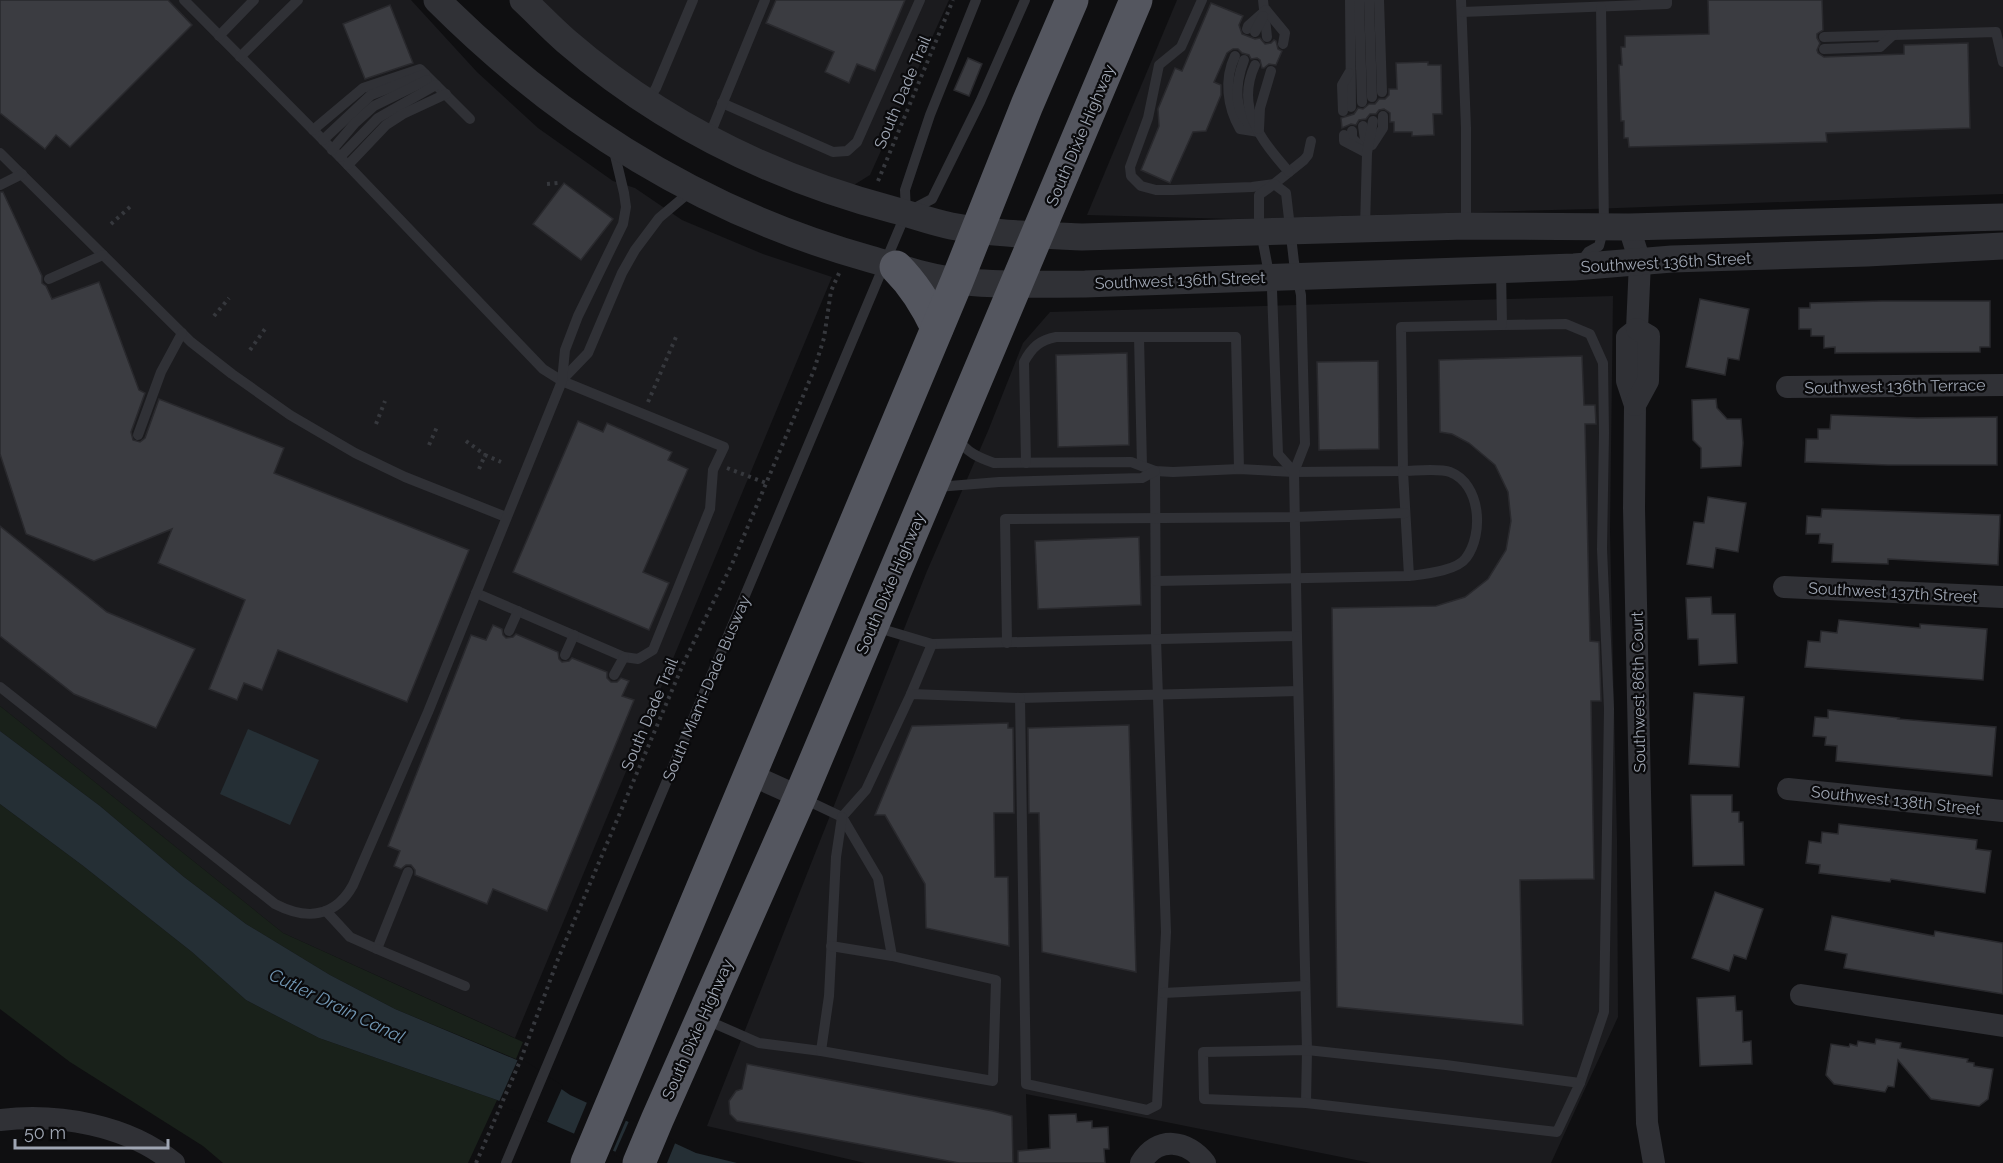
<svg xmlns="http://www.w3.org/2000/svg" width="2003" height="1163" font-family="Raleway,sans-serif">
	<style>
		.built { fill: #1b1b1e }
		.green { fill: #19211a }
		.water { fill: #252f35 }
		.pier { fill: #0f0f11 }
		.building { fill: #3b3c41; stroke: #29292d; stroke-width: 1.5 }
		.lines { fill: none; stroke-linecap: round; stroke-linejoin: round }
		.path { stroke: #36383d; stroke-width: 4; stroke-dasharray: 3 4.5; stroke-linecap: butt }
		.service { stroke: #303136; stroke-width: 10 }
		.minor { stroke: #303136; stroke-width: 22 }
		.tertiary { stroke: #303136; stroke-width: 27 }
		.trunk { stroke: #54565f; stroke-width: 33 }
		.labels { text-anchor: middle; stroke-width: 4.5; stroke-linejoin: round; paint-order: stroke }
		.street-label { font-size: 16px; fill: #9fa6b3; stroke: #0a0a0c }
		.water-label { font-size: 18px; font-style: italic; fill: #7196b3; stroke: #0a0a0c }
	</style>
	<rect width="100%" height="100%" fill="#0f0f11"/>
	<g class="built">
		<polygon points="0,0 411,0 477,72 538,128 613,181 635,188 682,220 763,254 832,277 515,1038 283,933 0,706"/>
		<polygon points="539,0 949,0 870,175 849,188 781,164 608,67"/>
		<polygon points="1177,0 2003,0 2003,194 1591,209 1233,219 1087,215"/>
		<polygon points="1613,296 1610,531 1617,839 1618,1017 1551,1163 1371,1163 1026,1094 1028,1163 865,1163 707,1126 927,571 988,431 1023,343 1050,312"/>
	</g>
	<g class="green">
		<polygon points="0,706 283,933 523,1042 516,1059 395,1009 330,975 246,924 184,877 100,806 0,731"/>
		<polygon points="0,804 82,865 192,952 246,1000 319,1038 497,1100 468,1163 223,1163 203,1146 70,1062 0,1009"/>
	</g>
	<g class="water">
		<polygon points="248,729 319,760 290,825 220,794"/>
		<polygon points="0,731 100,806 184,877 246,924 330,975 395,1009 524,1063 570,1095 696,1153 737,1163 641,1163 497,1100 319,1038 246,1000 192,952 82,865 0,804"/>
	</g>
	<g class="pier">
		<polygon points="519,1057 563,1086 546,1124 498,1104"/>
		<polygon points="588,1100 627,1118 612,1153 573,1136"/>
		<polygon points="630,1119 676,1141 667,1163 634,1163 614,1155"/>
	</g>
	<g class="building">
		<polygon points="0,0 168,0 192,25 70,147 56,135 45,149 0,113"/>
		<polygon points="776,0 905,0 875,71 857,64 849,83 825,72 834,52 766,23"/>
		<polygon points="1708,0 1822,0 1823,30 1817,34 1817,38 1820,43 1817,50 1818,53 1824,57 1904,54 1904,45 1968,43 1970,128 1826,133 1827,142 1629,147 1628,138 1624,138 1624,121 1621,121 1619,65 1622,65 1621,47 1625,47 1625,36 1709,34"/>
		<polygon points="1211,3 1243,16 1239,25 1242,34 1255,39 1260,38 1265,44 1271,43 1274,40 1276,41 1278,49 1282,51 1276,65 1269,64 1264,68 1262,68 1260,60 1257,58 1251,59 1249,55 1242,53 1238,49 1233,49 1227,53 1214,82 1221,85 1221,95 1206,131 1193,132 1170,183 1141,170 1159,126 1158,109 1175,68 1182,71"/>
		<polygon points="390,5 413,63 365,79 343,24"/>
		<polygon points="968,58 982,64 969,96 954,90"/>
		<polygon points="1428,62 1428,65 1441,65 1442,114 1433,114 1434,135 1412,136 1412,132 1394,132 1394,122 1390,122 1390,113 1384,109 1379,110 1376,114 1370,114 1366,119 1359,120 1356,125 1351,124 1342,128 1341,118 1354,114 1358,108 1363,109 1369,104 1375,104 1379,99 1385,99 1389,95 1389,89 1397,89 1396,63"/>
		<polygon points="564,183 613,219 581,260 533,224"/>
		<polygon points="0,192 3,192 42,276 42,283 46,286 52,299 99,282 139,390 145,393 131,432 133,440 140,442 145,438 159,399 284,448 274,473 469,550 407,702 278,650 262,690 244,683 237,700 209,689 245,600 158,563 172,529 94,561 26,534 0,454"/>
		<polygon points="1700,299 1749,309 1739,360 1728,358 1725,375 1686,367"/>
		<polygon points="1882,301 1990,301 1990,347 1980,347 1980,352 1835,353 1835,347 1824,348 1824,336 1811,336 1811,329 1799,329 1799,308 1810,308 1810,303"/>
		<polygon points="1127,353 1129,445 1058,447 1056,355"/>
		<polygon points="1582,356 1584,405 1595,405 1596,424 1585,424 1590,641 1599,642 1601,701 1591,701 1594,879 1520,880 1523,1025 1337,1007 1332,608 1436,606 1465,597 1488,579 1506,550 1511,521 1508,492 1495,465 1469,443 1452,434 1440,432 1439,360"/>
		<polygon points="1378,361 1379,449 1319,450 1317,362"/>
		<polygon points="1716,399 1717,408 1727,419 1741,419 1743,443 1741,466 1701,468 1701,448 1693,440 1692,400"/>
		<polygon points="1831,415 1917,418 1997,417 1997,465 1888,465 1805,462 1806,439 1818,439 1818,429 1830,429"/>
		<polygon points="578,421 603,432 607,423 672,452 668,460 688,469 643,572 669,583 649,630 513,572"/>
		<polygon points="1708,497 1746,503 1738,552 1716,548 1713,568 1687,564 1694,522 1704,523"/>
		<polygon points="1822,509 2000,515 1998,565 1888,559 1888,564 1832,562 1833,544 1819,543 1820,534 1806,534 1807,516 1821,517"/>
		<polygon points="0,526 107,612 195,649 156,728 74,694 0,636"/>
		<polygon points="1139,537 1141,605 1038,609 1035,541"/>
		<polygon points="1711,597 1712,614 1735,614 1737,663 1699,665 1698,639 1688,639 1686,598"/>
		<polygon points="1839,620 1920,628 1920,624 1987,629 1983,680 1805,667 1808,641 1820,642 1821,631 1837,633"/>
		<polygon points="493,625 502,629 503,635 506,638 513,637 516,634 558,652 559,659 562,662 569,661 572,658 607,672 607,678 611,682 617,682 621,678 629,681 622,696 634,700 547,911 493,889 487,904 415,875 415,870 411,865 406,865 401,869 394,866 400,851 388,846 471,635 486,640"/>
		<polygon points="1694,693 1744,697 1739,767 1689,764"/>
		<polygon points="1828,710 1899,718 1898,719 1996,727 1992,776 1836,761 1837,746 1825,745 1826,737 1813,736 1815,717 1828,718"/>
		<polygon points="1008,723 1008,728 1013,728 1014,813 994,813 995,877 1008,877 1009,946 926,928 925,884 885,815 875,815 912,726"/>
		<polygon points="1129,725 1136,972 1042,952 1039,813 1029,813 1028,728"/>
		<polygon points="1691,795 1732,795 1732,812 1739,812 1739,822 1743,822 1744,865 1693,866"/>
		<polygon points="1839,824 1977,840 1976,849 1991,851 1985,893 1891,879 1890,882 1819,873 1820,865 1806,863 1809,841 1821,843 1822,832 1838,834"/>
		<polygon points="1715,892 1763,909 1746,959 1734,955 1729,971 1692,958"/>
		<polygon points="1832,916 1934,936 1935,931 2003,943 2003,994 1844,968 1847,954 1825,950"/>
		<polygon points="1735,996 1736,1011 1742,1011 1743,1042 1751,1041 1752,1064 1700,1066 1697,998"/>
		<polygon points="1876,1039 1901,1043 1900,1048 1968,1059 1967,1062 1974,1063 1974,1066 1993,1069 1988,1099 1979,1106 1931,1099 1898,1060 1894,1087 1888,1086 1885,1092 1834,1084 1826,1075 1831,1044 1849,1047 1850,1044 1857,1046 1858,1041 1875,1044"/>
		<polygon points="747,1064 993,1111 1012,1116 1013,1163 959,1163 737,1121 730,1114 729,1101 736,1091 742,1089"/>
		<polygon points="1076,1114 1077,1122 1092,1121 1092,1128 1108,1127 1109,1149 1104,1149 1105,1163 1018,1163 1018,1151 1050,1148 1049,1115"/>
	</g>
	<g class="lines">
		<g class="path">
			<polyline points="878,181 953,0"/>
			<polyline points="547,184 558,183"/>
			<polyline points="111,224 132,205"/>
			<polyline points="214,316 229,298"/>
			<polyline points="250,350 265,329"/>
			<polyline points="648,402 676,337"/>
			<polyline points="376,424 385,401"/>
			<polyline points="466,441 485,455"/>
			<polyline points="429,445 437,427"/>
			<polyline points="727,468 766,483"/>
			<polyline points="479,469 485,455 501,462"/>
			<polyline points="476,1163 521,1059 558,959 684,662 732,564 814,370 824,338 831,291 840,271"/>
		</g>
		<g class="service">
			<polyline points="184,0 340,157 543,369 562,381 584,390 724,447 713,470 710,509 653,650 638,659 624,657 476,593"/>
			<polyline points="1202,0 1181,47 1159,65 1148,118 1130,167 1131,176 1141,186 1156,190 1173,190 1252,187 1274,184 1304,160 1308,155 1311,141"/>
			<polyline points="1263,0 1267,37"/>
			<polyline points="1350,0 1351,107"/>
			<polyline points="1359,0 1362,102"/>
			<polyline points="1369,0 1372,97"/>
			<polyline points="1379,0 1382,92"/>
			<polyline points="1461,0 1466,128 1466,225"/>
			<polyline points="1266,10 1285,33 1283,44"/>
			<polyline points="1462,12 1667,4 1667,0"/>
			<polyline points="1247,29 1248,26 1266,10"/>
			<polyline points="1255,32 1263,16"/>
			<polyline points="219,36 254,0"/>
			<polyline points="1824,37 1996,32 2003,62"/>
			<polyline points="1824,49 1880,47 1893,35"/>
			<path d="M1235,56C1224,79 1227,106 1240,129L1259,132"/>
			<polyline points="240,57 298,0"/>
			<path d="M1244,60C1235,84 1232,114 1256,130"/>
			<path d="M1255,65C1235,108 1261,140 1289,172"/>
			<polyline points="647,101 656,88 693,0"/>
			<polyline points="722,103 833,152 847,151 857,142 920,0"/>
			<polyline points="1343,111 1342,85 1349,73"/>
			<polyline points="1363,126 1366,147"/>
			<polyline points="1259,129 1260,108 1271,71"/>
			<polyline points="313,130 363,88 420,69 470,119"/>
			<polyline points="1352,131 1352,138 1360,146"/>
			<polyline points="1344,135 1344,141 1367,153"/>
			<polyline points="708,139 765,0"/>
			<polyline points="323,140 371,95 425,74"/>
			<polyline points="1372,145 1383,128 1383,116"/>
			<polyline points="332,150 355,123 374,106 427,80"/>
			<polyline points="0,153 191,342 232,374 290,415 355,453 405,477 506,517"/>
			<polyline points="340,157 378,118 436,85"/>
			<polyline points="348,165 386,125 403,114 446,94"/>
			<polyline points="0,185 22,174"/>
			<polyline points="911,210 932,199 980,102 1025,0"/>
			<polyline points="1365,228 1367,153 1373,121"/>
			<polyline points="1581,262 1588,252 1599,246 1604,227 1601,7"/>
			<polyline points="49,279 103,255"/>
			<polyline points="1502,325 1566,324 1590,334 1603,363 1604,433 1602,549 1609,709 1604,1012 1580,1083"/>
			<polyline points="1139,337 1142,466"/>
			<polyline points="562,380 588,353 622,273 635,250 659,218 691,191"/>
			<polyline points="138,435 161,372 182,333"/>
			<path d="M958,438C965,452 980,458 994,463L1131,462L1155,471L1173,472L1239,469L1294,472L1403,471L1401,327L1502,325L1501,270"/>
			<path d="M1026,463L1024,362C1032,347 1040,340 1056,337H1236L1239,469"/>
			<polyline points="1155,471 1156,639 1166,932 1157,1105 1147,1110 1026,1084 1020,698 1298,691"/>
			<polyline points="937,487 999,482 1142,478 1155,471"/>
			<path d="M1156,581L1409,576L1403,471C1415,471 1439,468 1450,472C1481,484 1484,534 1466,558C1457,571 1424,574 1409,576"/>
			<polyline points="875,627 932,644 1297,636 1294,472 1305,444 1301,295 1294,262 1286,193 1274,184 1259,195 1259,221 1272,290 1278,454 1294,472"/>
			<polyline points="509,631 518,611"/>
			<polyline points="1297,636 1307,1050 1306,1103"/>
			<polyline points="1007,643 1005,519 1295,517 1405,513"/>
			<polyline points="565,655 574,635"/>
			<polyline points="614,675 624,657"/>
			<path d="M0,687L275,904C306,920 335,918 353,885L428,712L562,381L565,350L578,316L623,224L626,207L624,193L614,151"/>
			<polyline points="911,694 932,644"/>
			<polyline points="804,799 842,817 866,790 911,694 1020,698"/>
			<polyline points="842,817 878,878 892,956"/>
			<polyline points="326,911 350,937 377,949 408,872"/>
			<polyline points="377,949 465,986"/>
			<polyline points="1163,993 1305,986"/>
			<polyline points="704,1019 759,1043 821,1051 829,996 836,857 842,817"/>
			<polygon points="1307,1050 1446,1065 1580,1083 1557,1132 1306,1103 1204,1099 1203,1052"/>
			<polyline points="821,1051 993,1081 996,980 892,956 831,946"/>
			<polyline points="506,1163 906,213 905,190 930,115 976,0"/>
		</g>
		<g class="minor">
			<polyline points="1629,227 1640,262 1637,329 1627,337 1627,381 1635,405 1634,508 1647,1123 1654,1163"/>
			<polyline points="1787,387 2003,385"/>
			<polyline points="1635,405 1648,381 1649,336 1637,329"/>
			<polyline points="1784,587 2003,597"/>
			<polyline points="749,774 800,797"/>
			<polyline points="1788,789 2003,811"/>
			<polyline points="1801,995 2003,1026"/>
			<path d="M0,1120C58,1113 128,1125 174,1163"/>
			<path d="M1141,1163C1157,1135 1188,1140 1205,1163"/>
		</g>
		<g class="tertiary">
			<path d="M437,0C560,123 701,212 870,259C898,267 928,278 958,281C1000,286 1043,284 1085,284L1574,267L1672,259L1867,253L2003,246"/>
			<path d="M523,0C538,14 551,28 566,41C662,124 772,178 894,210C913,215 931,222 951,226C993,234 1038,235 1082,237L1465,226L1629,227L2003,217"/>
		</g>
		<g class="trunk">
			<path d="M896,267C914,285 926,304 937,328"/>
			<polyline points="587,1163 957,281 1027,105 1072,0"/>
			<polyline points="639,1163 657,1120 800,797 1136,0"/>
		</g>
	</g>
	<g class="labels">
		<g class="street-label">
			<text transform="translate(902 92) rotate(-67)" y="6">South Dade Trail</text>
			<text transform="translate(1080 135) rotate(-67)" y="6">South Dixie Highway</text>
			<text transform="translate(1666 262) rotate(-3)" y="6">Southwest 136th Street</text>
			<text transform="translate(1180 280) rotate(-2)" y="6">Southwest 136th Street</text>
			<text transform="translate(1895 386) rotate(-1)" y="6">Southwest 136th Terrace</text>
			<text transform="translate(890 583) rotate(-67)" y="6">South Dixie Highway</text>
			<text transform="translate(1893 592) rotate(3)" y="6">Southwest 137th Street</text>
			<text transform="translate(706 688) rotate(-67)" y="6">South Miami-Dade Busway</text>
			<text transform="translate(1638 692) rotate(-91)" y="6">Southwest 86th Court</text>
			<text transform="translate(649 714) rotate(-67)" y="6">South Dade Trail</text>
			<text transform="translate(1896 800) rotate(6)" y="6">Southwest 138th Street</text>
			<text transform="translate(697 1029) rotate(-66)" y="6">South Dixie Highway</text>
		</g>
		<g class="water-label">
			<text transform="translate(337 1006) rotate(26)" y="6">Cutler Drain Canal</text>
		</g>
	</g>
	<path d="M15 1139v9h153v-9" fill="none" stroke="#9fa6b3" stroke-width="3"/>
	<text x="24" y="1139" font-size="18" fill="#9fa6b3" stroke="#0a0a0c" stroke-width="4.5" paint-order="stroke">50 m</text>
</svg>
